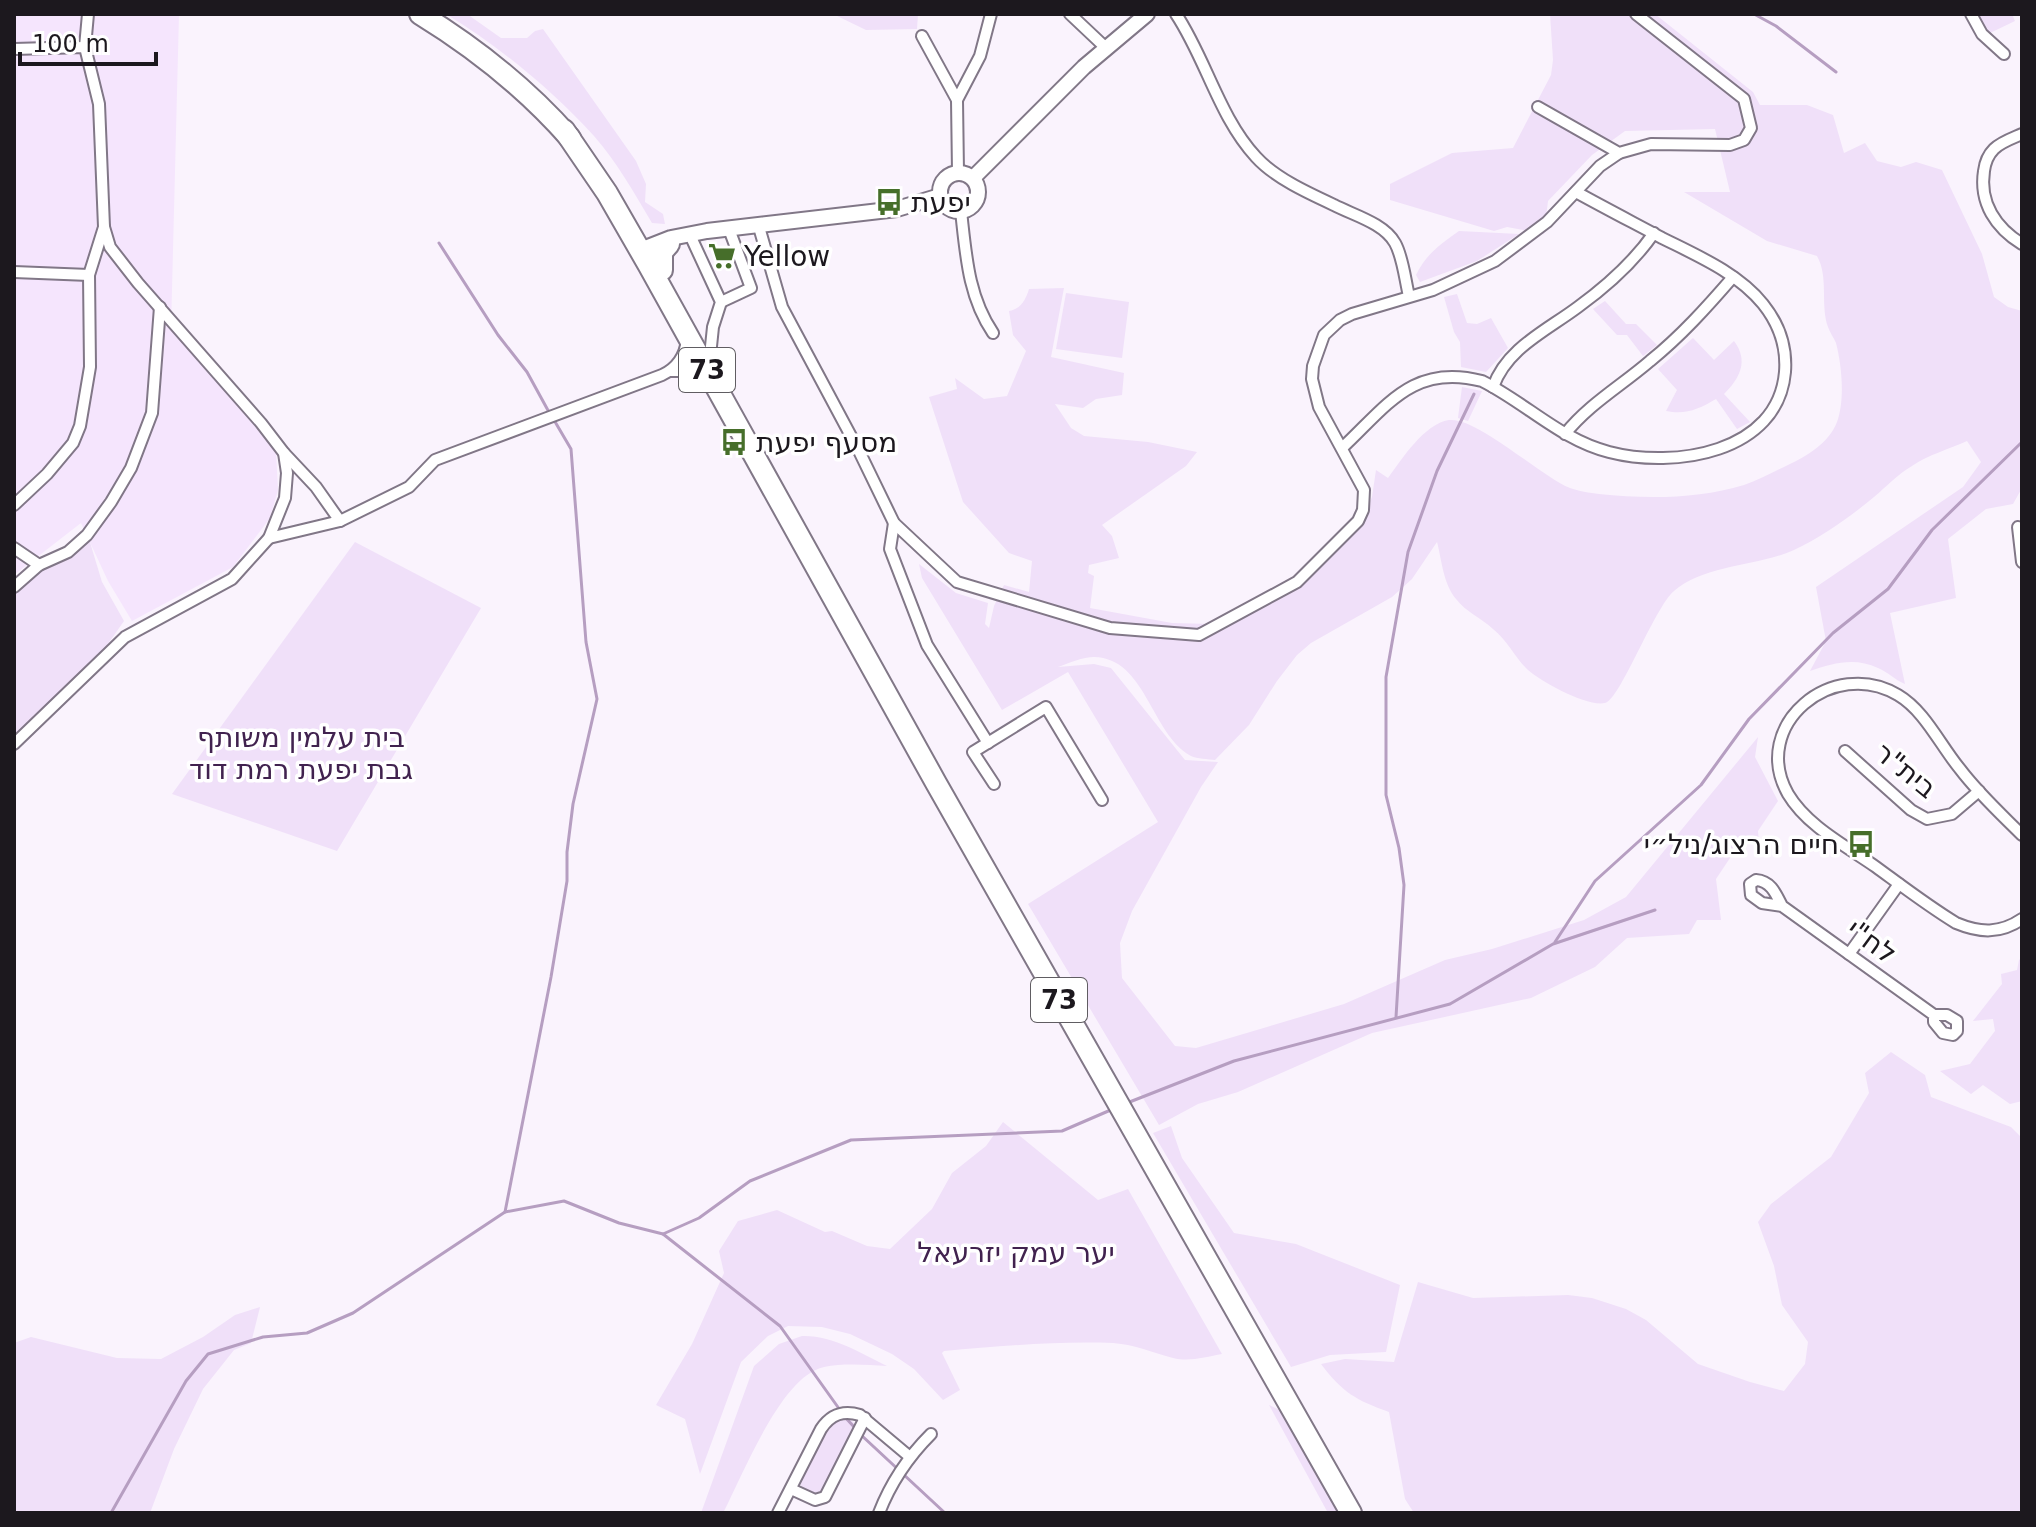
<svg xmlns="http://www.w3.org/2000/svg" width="2036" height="1527" font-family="'DejaVu Sans','Noto Sans Hebrew',sans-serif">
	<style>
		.built { fill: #f5e5fd }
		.green { fill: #f0e0f9 }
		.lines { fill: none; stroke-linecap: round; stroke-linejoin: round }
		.stream { stroke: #b69ec1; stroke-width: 3 }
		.street-casing { stroke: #817787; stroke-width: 14 }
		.secondary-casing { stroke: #817787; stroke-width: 18 }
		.highway-casing { stroke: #817787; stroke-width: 24 }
		.street { stroke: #fff; stroke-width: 10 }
		.secondary { stroke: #fff; stroke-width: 14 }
		.highway { stroke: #fff; stroke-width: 20 }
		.labels { text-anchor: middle; stroke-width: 7; stroke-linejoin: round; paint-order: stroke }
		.shield { fill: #fff; stroke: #605d62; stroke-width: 2 }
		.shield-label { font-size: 26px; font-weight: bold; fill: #1c181e }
		.poi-label { font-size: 28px; fill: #1c181e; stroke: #fff; text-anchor: start }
		.park-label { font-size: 28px; fill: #41224f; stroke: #fff }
		.street-label { font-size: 28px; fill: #1c181e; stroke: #fff }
	</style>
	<rect width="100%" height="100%" fill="#faf3fd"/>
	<polygon class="built" points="14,14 179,14 171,329 276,451 278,490 270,518 233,567 132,621 108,581 81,523 14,575"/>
	<g class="green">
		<path d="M446,14H467L501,38H527L535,31L543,29L636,161L646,184L645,202L663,214L665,224L652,223C635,194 616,161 594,136C552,90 499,46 446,14Z"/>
		<polygon points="833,14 918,14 917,29 866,30"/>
		<path d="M1550,14H1655L1753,92L1760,105H1807L1833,115L1844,153L1865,143L1877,161L1901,167L1916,162L1942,170L1982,254L1994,297L2008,307L2022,311V488L2013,504L1986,509L1948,539L1956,598L1890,613L1905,684C1895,680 1888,672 1878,668C1855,657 1833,663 1810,671L1826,641L1816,587L1963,487L1981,462L1967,441C1949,449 1928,455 1912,466C1898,474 1886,487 1874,497C1850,517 1822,537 1794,550C1756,567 1706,564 1674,591C1654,608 1620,700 1605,703C1587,707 1542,682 1528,670C1515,658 1508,641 1493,629C1481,618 1466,612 1456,599C1443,583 1442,561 1437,542L1412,579L1392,597L1311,643L1297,655L1277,681L1249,725L1215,760C1208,759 1197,759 1191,756C1151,734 1146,658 1094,657C1083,657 1069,663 1058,667L1094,664L1111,668L1185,760L1218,762L1201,787L1132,911L1120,943L1122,978L1175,1046L1196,1048L1344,1004L1445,960L1492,949L1584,920L1626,897L1758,737L1755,757L1778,801L1758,831L1759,843L1738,846L1716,879L1721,920H1697L1689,934L1627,938L1595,967L1531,998L1372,1033L1238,1092L1198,1104L1159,1125L1028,904L1158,822L1068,672L1002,710L922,578L919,564L956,593L988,603L985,624L989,628L994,606L1004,585L1029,592L1032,561L1009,553L963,502L929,397L957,389L955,378L984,399L1007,396L1026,351L1013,335L1009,311C1021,309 1026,299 1029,289L1064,288L1051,357L1124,373L1122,395L1096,399L1083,408L1055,404L1071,428L1084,436L1148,442L1197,452L1186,466L1102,525L1112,536L1119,558L1089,565L1088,573L1094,576L1090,608L1172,623L1212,624L1293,580L1366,510L1372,497L1376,470L1388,478C1402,459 1424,424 1449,420C1477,417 1539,475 1570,488C1578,491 1590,493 1599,494C1647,499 1698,499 1744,485C1759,480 1773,472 1788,465C1807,456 1829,443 1837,422C1845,400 1842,366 1836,343C1834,338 1830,333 1828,327C1820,304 1829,277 1817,256L1767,241L1684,192H1730L1715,129L1625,131L1592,155L1548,201L1544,234L1507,227L1494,231L1390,200V184L1452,153L1513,148L1551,75L1553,60Z"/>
		<polygon points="1978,14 2012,14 2015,21 1988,34"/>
		<path d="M1459,231L1519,234L1477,261L1420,282L1416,275C1426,254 1441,244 1459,231Z"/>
		<polygon points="1066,293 1129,302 1122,358 1056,349"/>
		<polygon points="1457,294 1467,323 1477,324 1491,318 1508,348 1486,372 1461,367 1460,342 1454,332 1444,297"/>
		<polygon points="1605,301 1626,324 1636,324 1657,345 1643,356 1627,335 1617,335 1593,309"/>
		<path d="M1693,338L1714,360L1734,341C1749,361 1740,378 1724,394L1750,422L1737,429L1716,399C1699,409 1686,415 1666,411L1677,390L1658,369Z"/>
		<polygon points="1462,387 1482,391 1468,421 1458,418"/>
		<polygon points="89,539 102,582 124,621 79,685 14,752 14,590 56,555"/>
		<polygon points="355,542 481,608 337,851 172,794"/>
		<polygon points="2022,958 2022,1101 2010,1104 1983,1085 1971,1094 1940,1071 1970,1064 1995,1031 1993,1019 1973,1021 2002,984 2001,974 2017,970 2019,960"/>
		<path d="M1891,1052L1925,1075L1931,1097L2011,1127L2022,1138V1513H1414L1405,1499L1389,1412C1356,1400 1343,1393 1321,1364L1345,1359L1394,1362L1418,1282L1473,1298L1568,1295L1592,1298L1626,1309L1646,1320L1698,1364L1750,1382L1784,1391L1805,1364L1808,1342L1782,1305L1774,1266L1758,1222L1771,1204L1831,1157L1869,1093L1865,1073Z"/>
		<path d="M1003,1122L1098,1200L1128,1189L1222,1354C1206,1357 1189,1362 1173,1358C1151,1352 1136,1345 1113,1343C1057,1341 1000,1346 944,1351L942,1353L960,1390L943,1400L914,1369L892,1354L850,1334L822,1327L788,1326L768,1336L741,1362L700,1474L685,1419L656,1405L692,1344L724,1273L719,1251L738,1221L777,1210L825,1232L832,1231L867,1246L890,1249L932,1209L952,1173L986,1146Z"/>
		<polygon points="1171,1126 1182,1158 1234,1233 1296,1244 1400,1285 1386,1352 1330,1355 1291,1367 1153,1133"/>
		<polygon points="260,1307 251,1343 234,1350 203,1389 174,1449 150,1513 14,1513 14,1343 31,1337 117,1358 161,1359 203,1337 235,1315"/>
		<path d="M802,1336C833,1335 860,1353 887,1366C867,1365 844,1363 824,1367C781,1376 743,1475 723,1513H701L754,1366L779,1344Z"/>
		<polygon points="1269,1405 1280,1410 1339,1513 1328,1513"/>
		<polygon points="849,1418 856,1425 823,1491 815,1493 801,1487 800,1479 823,1435 833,1421"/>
	</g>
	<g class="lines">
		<g class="stream">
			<polyline points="1754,14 1776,26 1836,72"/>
			<polyline points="439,243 498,335 527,372 550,414"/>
			<polyline points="1555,942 1595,881 1701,785 1749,719 1833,633 1888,589 1932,530 2022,442"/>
			<polyline points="1396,1017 1404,885 1399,848 1386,795 1386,677 1408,552 1437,471 1474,394"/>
			<polyline points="1127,1103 1234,1061 1450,1004 1553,944 1655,910"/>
			<polyline points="505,1212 551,977 567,881 567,852 573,804 597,699 586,642 571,449 554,420"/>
			<polyline points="663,1234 780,1326 840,1410"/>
			<polyline points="844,1416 855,1428"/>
			<polyline points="860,1434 945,1513"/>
			<polyline points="111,1513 186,1381 208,1354 263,1337 307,1333 353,1313 505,1212 564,1201 619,1223 663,1234 699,1218 750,1181 851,1140 1062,1131 1113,1109"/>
		</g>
		<g class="street-casing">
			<g id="street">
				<polyline points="1070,14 1106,48"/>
				<path d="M1176,14C1206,59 1219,117 1256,157C1275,178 1308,193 1334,205C1353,215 1384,223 1395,243C1403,257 1405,280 1409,296"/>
				<polyline points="1971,14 1982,34 2004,54"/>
				<polyline points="922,36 957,100 958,172"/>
				<polyline points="85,47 88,14"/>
				<polyline points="14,49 85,47 99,104 104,227 110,247 138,283 261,423 284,453 287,473 285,498 269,538 232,579 125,637 14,744"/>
				<polyline points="957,100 980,56 991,14"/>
				<polyline points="1538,107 1619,153 1651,144 1730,145 1744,140 1751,128 1744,99 1636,14"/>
				<path d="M2022,134C2013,138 2001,142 1994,149C1988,155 1985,163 1984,171C1979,203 1996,228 2022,244"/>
				<path d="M961,211C966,255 968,296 993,333"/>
				<polyline points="759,227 782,307 860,453 894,523 957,582 1110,628 1199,635 1297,582 1358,521 1363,510 1364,490 1319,407 1312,379 1313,366 1324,335 1340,320 1352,314 1433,290 1495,261 1547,222 1600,166 1619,153"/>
				<polyline points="690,235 721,302 713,327 710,356"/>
				<polyline points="14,272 89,275"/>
				<polyline points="721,302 751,288 729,229"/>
				<polyline points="670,371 685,371 707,376"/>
				<path d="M1493,387C1507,348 1546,331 1578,307C1607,286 1633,263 1654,233"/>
				<path d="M1565,434C1589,404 1621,386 1650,361C1681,336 1707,307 1733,277"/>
				<path d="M1342,448C1387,406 1413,363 1482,381C1526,403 1561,440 1609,452C1674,469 1778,453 1785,372C1787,346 1779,324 1763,304C1738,273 1698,256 1662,238C1634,223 1605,208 1576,192"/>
				<polyline points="14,505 47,474 73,443 80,426 90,367 89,275 104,227"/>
				<path d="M340,521L409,487L435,460L662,375C677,368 685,356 687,340"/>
				<polyline points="894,523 890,549 927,645 988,743"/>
				<polyline points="2018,527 2022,562"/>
				<polyline points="269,538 340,521 316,487 284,453"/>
				<polyline points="14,548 39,565"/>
				<polyline points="14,587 39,565 68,552 87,535 111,502 131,468 152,413 160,307"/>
				<polyline points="1845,751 1911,810 1927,819 1952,814 1979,791"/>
				<polyline points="994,784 973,752 1046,707 1102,800"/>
				<path d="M2022,835C2001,814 1978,793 1960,769C1940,745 1925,711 1898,695C1833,656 1749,725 1788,794C1807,826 1846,846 1876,867C1902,886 1928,906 1956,923C1980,933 2000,934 2022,919"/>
				<path d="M1782,906C1776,894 1771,881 1756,880L1750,884L1751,895L1762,903L1782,906L1934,1015H1947L1957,1021V1031L1953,1035L1943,1033L1934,1022V1015"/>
				<polyline points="1849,954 1899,884"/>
				<polyline points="791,1489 815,1500 825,1497 865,1418"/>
				<path d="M778,1513L821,1429C831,1414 843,1410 860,1415L910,1457"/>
				<path d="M879,1513C891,1482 908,1457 931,1434"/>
			</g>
		</g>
		<g class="secondary-casing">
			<g id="secondary">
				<circle cx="959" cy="192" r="19"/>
				<polyline points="973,178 1084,67 1147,14"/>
				<polyline points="643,254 648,247 671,238 707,231 897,209 940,196"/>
			</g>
		</g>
		<g class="highway-casing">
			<g id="highway">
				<path d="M420,14C477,49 526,88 570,138"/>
				<polyline points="564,130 607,193 649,266 936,783 1351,1513"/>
				<polyline points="662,270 662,252 669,244"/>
			</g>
		</g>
		<use href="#street" class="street"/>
		<use href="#secondary" class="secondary"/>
		<use href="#highway" class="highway"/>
	</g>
	<defs>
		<g id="bus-bare" transform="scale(2.16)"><path d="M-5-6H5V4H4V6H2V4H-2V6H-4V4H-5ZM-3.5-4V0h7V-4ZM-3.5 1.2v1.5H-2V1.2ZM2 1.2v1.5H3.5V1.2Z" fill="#466e2a" stroke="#fff" stroke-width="2.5" paint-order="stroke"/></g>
		<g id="supermarket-bare" transform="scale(2.16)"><path d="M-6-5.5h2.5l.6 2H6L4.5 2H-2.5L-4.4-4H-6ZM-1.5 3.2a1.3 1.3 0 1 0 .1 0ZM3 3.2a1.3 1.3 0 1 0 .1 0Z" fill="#466e2a" stroke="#fff" stroke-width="2.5" paint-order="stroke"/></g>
	</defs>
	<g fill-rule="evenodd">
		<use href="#bus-bare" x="889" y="202"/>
		<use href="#supermarket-bare" x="722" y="256"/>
		<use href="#bus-bare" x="734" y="442"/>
		<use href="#bus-bare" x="1861" y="844"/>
	</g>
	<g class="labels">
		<g class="shield">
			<rect x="679" y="348" width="56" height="44" rx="6"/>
			<rect x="1031" y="978" width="56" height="44" rx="6"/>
		</g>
		<g class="shield-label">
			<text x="707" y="379">73</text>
			<text x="1059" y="1009">73</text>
		</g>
		<g class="poi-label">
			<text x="911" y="212">יפעת</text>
			<text x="744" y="266">Yellow</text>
			<text x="756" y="452">מסעף יפעת</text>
			<text x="1839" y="854" text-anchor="end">חיים הרצוג/ניל״י</text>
		</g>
		<g class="park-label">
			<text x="301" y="747">בית עלמין משותף<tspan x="301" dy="32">גבת יפעת רמת דוד</tspan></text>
			<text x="1016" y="1262">יער עמק יזרעאל</text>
		</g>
		<g class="street-label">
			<text transform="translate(1906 770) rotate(39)" y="10">בית"ר</text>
			<text transform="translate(1872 941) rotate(36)" y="10">לח"י</text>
		</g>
	</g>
	<rect width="2036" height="1527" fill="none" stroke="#1c181e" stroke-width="32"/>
	<path d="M20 52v12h136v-12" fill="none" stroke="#1c181e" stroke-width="4"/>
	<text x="32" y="52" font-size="24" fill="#1c181e" stroke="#ffffff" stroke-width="6" paint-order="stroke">100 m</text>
</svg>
